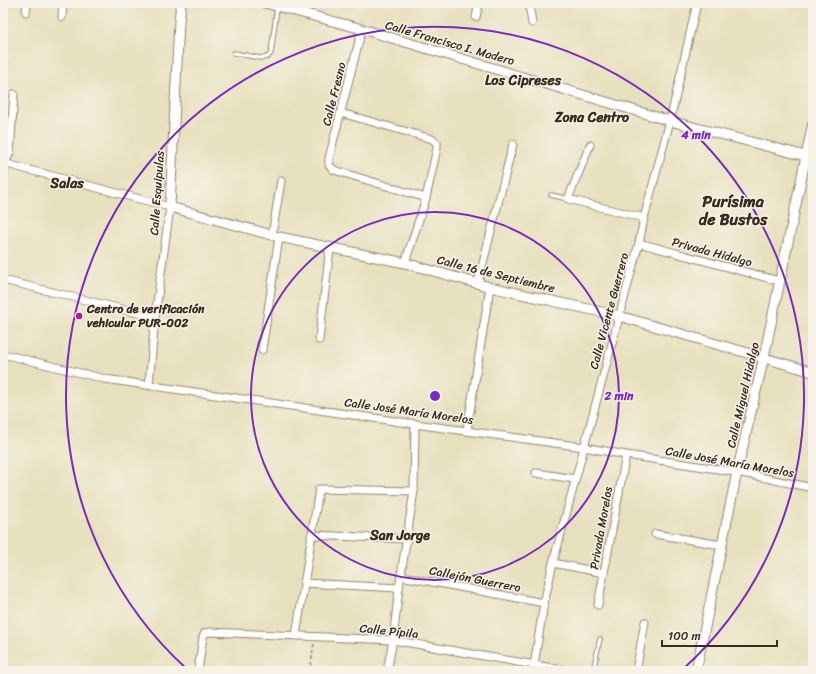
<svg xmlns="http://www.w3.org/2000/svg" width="816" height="674" font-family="Sriracha,sans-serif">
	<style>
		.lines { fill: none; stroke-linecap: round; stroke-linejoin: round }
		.service-casing { stroke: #91856e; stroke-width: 5.5 }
		.minor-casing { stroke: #91856e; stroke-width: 9 }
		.tertiary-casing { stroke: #91856e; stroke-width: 11 }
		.path { stroke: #91856e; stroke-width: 1.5; stroke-dasharray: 3 3; stroke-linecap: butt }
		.service { stroke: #fff; stroke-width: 3.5 }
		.minor { stroke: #fff; stroke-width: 7 }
		.tertiary { stroke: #fff; stroke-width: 9 }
		.ring { fill: none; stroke: #7b2cbf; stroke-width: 2 }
		.poi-dot { fill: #b5179e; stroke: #f7f3e8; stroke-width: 1.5 }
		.labels { text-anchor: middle; stroke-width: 3; stroke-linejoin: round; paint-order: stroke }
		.street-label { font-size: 12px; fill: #3b2a1e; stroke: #f7f3e8 }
		.poi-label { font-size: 12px; font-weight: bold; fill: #3b2a1e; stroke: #f7f3e8; text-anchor: start }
		.quarter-label { font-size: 14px; font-weight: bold; fill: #3b2a1e; stroke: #f7f3e8 }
		.district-label { font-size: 16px; font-weight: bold; fill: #3b2a1e; stroke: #f7f3e8 }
		.centre { fill: #7b2cbf; stroke: #f7f3e8; stroke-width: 2 }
		.ring-label { font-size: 12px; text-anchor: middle; font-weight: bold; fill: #7b2cbf; stroke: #f7f3e8; stroke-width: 3; stroke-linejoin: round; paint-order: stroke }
	</style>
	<rect width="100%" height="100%" fill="#f7f3e8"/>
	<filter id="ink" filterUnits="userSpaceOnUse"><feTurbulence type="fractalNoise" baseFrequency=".025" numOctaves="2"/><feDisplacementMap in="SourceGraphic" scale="8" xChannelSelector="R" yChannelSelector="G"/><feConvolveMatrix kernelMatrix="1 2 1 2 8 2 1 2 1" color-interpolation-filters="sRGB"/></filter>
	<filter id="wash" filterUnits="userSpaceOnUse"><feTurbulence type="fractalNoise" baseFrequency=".012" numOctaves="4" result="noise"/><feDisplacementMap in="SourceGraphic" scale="16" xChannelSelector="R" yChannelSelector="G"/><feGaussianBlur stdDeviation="0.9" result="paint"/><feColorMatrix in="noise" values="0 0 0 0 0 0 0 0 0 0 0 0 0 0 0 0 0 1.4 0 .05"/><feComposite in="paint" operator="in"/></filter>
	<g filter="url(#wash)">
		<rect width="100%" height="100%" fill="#e7e0bd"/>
	</g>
	<g filter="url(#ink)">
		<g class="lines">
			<g class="service-casing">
				<g id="service">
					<polyline points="234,53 260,58 268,57 271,53 277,7"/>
					<polyline points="551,195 568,199"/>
					<polyline points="593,671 600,639"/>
				</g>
			</g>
			<g class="minor-casing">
				<g id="minor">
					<polyline points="529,3 532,23"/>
					<polyline points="26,12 27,3"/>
					<polyline points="62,17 63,3"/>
					<polyline points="476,17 479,3"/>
					<polyline points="362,29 329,158 329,165 334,170 426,198"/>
					<polyline points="341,113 432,139 437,143 437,148 426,198 405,263"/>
					<polyline points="590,145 568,199 644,218"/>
					<polyline points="3,147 10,152"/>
					<polyline points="3,163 170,207 155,317 149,385"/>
					<polyline points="3,182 5,164 10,152 14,94"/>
					<polyline points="272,235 281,181"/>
					<polyline points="639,243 779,281"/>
					<polyline points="3,280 155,317"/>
					<polyline points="478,283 513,144"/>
					<polyline points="319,340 330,248"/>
					<polyline points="262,350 279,237"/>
					<polyline points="3,354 105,379 415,424 584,447 626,455 737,472 813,488"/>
					<polyline points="467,430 490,287"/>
					<polyline points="536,473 575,479"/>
					<polyline points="655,534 722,545"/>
					<polyline points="311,535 406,539"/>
					<polyline points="553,563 604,573"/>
					<polyline points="401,576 544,603"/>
					<polyline points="304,583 399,588"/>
					<polyline points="598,605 626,455"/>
					<polyline points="296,636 319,489 414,491"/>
					<polyline points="198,671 203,637 205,633 210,632 393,640 569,671"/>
					<polyline points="387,671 393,640 399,588 414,491 415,424"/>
					<polyline points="533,671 544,603 553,563 639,243 644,218 670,121 697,3"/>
					<polyline points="636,671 645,622"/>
				</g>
			</g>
			<g class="tertiary-casing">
				<g id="tertiary">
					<polyline points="181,3 179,21 170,207 279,237 405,263 490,287 619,316 813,372"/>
					<polyline points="265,3 362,29 670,121 813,158"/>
					<polyline points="696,671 737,472 764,357 813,123"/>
				</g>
			</g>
			<polyline class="path" points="310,671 314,643"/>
			<use href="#service" class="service"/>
			<use href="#minor" class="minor"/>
			<use href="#tertiary" class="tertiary"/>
		</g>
	</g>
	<g class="ring">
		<circle cx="435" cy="396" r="184"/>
		<path d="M188 670A369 369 0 1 1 682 670"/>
	</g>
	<circle class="poi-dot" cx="79" cy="316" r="4"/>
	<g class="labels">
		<g class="street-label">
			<text transform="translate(450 43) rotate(16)" y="4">Calle Francisco I. Madero</text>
			<text transform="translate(334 94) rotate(-76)" y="4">Calle Fresno</text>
			<text transform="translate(157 193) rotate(-86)" y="4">Calle Esquipulas</text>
			<text transform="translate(712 252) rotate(15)" y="4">Privada Hidalgo</text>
			<text transform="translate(496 274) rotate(14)" y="4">Calle 16 de Septiembre</text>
			<text transform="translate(609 311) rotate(-75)" y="4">Calle Vicente Guerrero</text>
			<text transform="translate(743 395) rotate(-77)" y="4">Calle Miguel Hidalgo</text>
			<text transform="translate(409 411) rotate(8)" y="4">Calle José María Morelos</text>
			<text transform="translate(730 462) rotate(10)" y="4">Calle José María Morelos</text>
			<text transform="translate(601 528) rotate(-80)" y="4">Privada Morelos</text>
			<text transform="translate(475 579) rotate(11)" y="4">Callejón Guerrero</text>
			<text transform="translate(389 631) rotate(6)" y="4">Calle Pípila</text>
		</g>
		<g class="poi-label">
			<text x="87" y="313">Centro de verificación<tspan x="87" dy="14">vehicular PUR-002</tspan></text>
		</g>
		<g class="quarter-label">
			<text x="523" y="85">Los Cipreses</text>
			<text x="592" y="122">Zona Centro</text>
			<text x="67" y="188">Salas</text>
			<text x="400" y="540">San Jorge</text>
		</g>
		<g class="district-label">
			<text x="733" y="207">Purísima<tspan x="733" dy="18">de Bustos</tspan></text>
		</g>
	</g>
	<circle cx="435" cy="396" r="6" class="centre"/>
	<g class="ring-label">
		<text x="696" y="139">4 min</text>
		<text x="619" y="400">2 min</text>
	</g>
	<rect width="816" height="674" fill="none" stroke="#f7f3e8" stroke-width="16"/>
	<path d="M662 640v6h115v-6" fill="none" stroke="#3b2a1e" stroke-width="2"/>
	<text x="668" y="640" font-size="12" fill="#3b2a1e" stroke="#f7f3e8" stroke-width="3" paint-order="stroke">100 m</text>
</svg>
